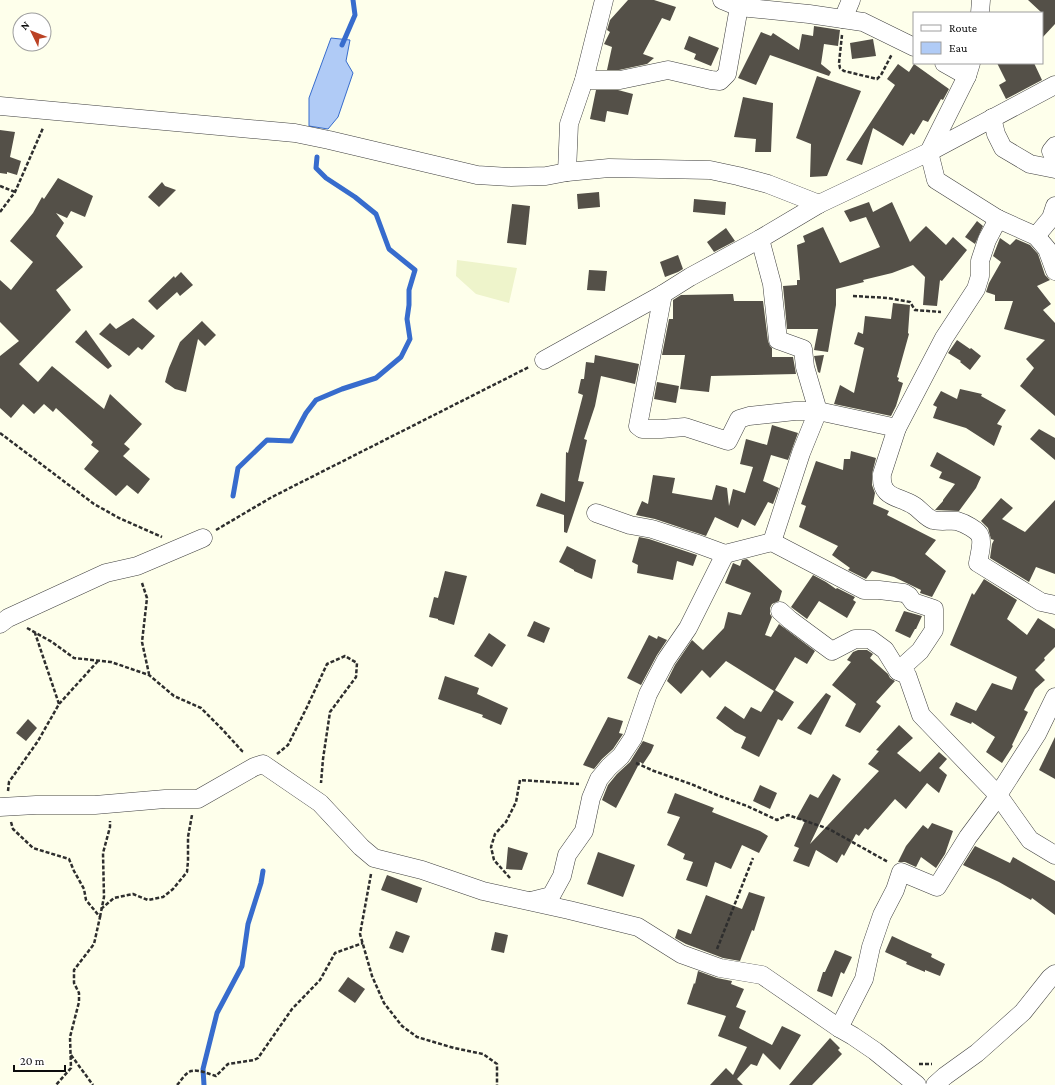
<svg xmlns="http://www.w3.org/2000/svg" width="1055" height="1085" font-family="'Crimson Pro',serif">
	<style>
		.farmland { fill: #eef4cb }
		.water { fill: #b0cbf6; stroke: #376ccd }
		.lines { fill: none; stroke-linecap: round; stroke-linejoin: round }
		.stream { stroke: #376ccd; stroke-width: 5 }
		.building { fill: #545048 }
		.minor-casing { stroke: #3f3f3f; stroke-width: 19 }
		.path { stroke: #2e2e2e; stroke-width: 2.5; stroke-dasharray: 4 2; stroke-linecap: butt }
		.minor { stroke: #fff; stroke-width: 18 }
	</style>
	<rect width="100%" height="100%" fill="#feffeb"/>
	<polygon class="farmland" points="457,260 517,268 509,303 476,294 456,276"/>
	<polygon class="water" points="331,38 350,40 346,61 353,73 338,117 328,129 309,126 309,98"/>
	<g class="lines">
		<g class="stream">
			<polyline points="342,45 355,15 353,0"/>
			<polyline points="233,496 238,468 267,440 291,441 306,413 316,400 342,389 376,378 401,357 410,339 407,319 409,305 409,290 415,270 389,249 376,214 355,197 326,178 316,168 317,157"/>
			<polyline points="204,1085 203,1069 217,1013 242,966 248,924 261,883 263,871"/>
		</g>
	</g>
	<g class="building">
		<polygon points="628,0 654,0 676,7 670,21 662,18 643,54 654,58 647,64 619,70 607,70 612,47 604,44 610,32 607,30 610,20"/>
		<polygon points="1028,0 1055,0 1055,24 1042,38 1042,13"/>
		<polygon points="814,26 840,30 838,46 824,44 821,64 831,72 829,76 770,55 756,85 738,78 761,32 771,36 773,33 799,50 802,34 813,36"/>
		<polygon points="689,36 719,48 711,66 694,59 696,54 684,49"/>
		<polygon points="873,39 876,56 852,59 850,43"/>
		<polygon points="997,63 1034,63 1042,80 1006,99 999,85 1006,81"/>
		<polygon points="898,64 909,72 914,64 949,89 943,100 941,99 928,122 923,120 914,135 911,133 903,146 873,128 862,165 846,160 895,85 887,79"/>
		<polygon points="817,76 861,91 827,176 810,177 811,144 796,138"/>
		<polygon points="596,90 618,90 633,94 628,115 607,111 605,122 590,119"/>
		<polygon points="743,97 773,103 771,152 755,152 756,139 734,137"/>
		<polygon points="0,130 15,132 10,157 21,161 17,175 7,172 7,174 0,173"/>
		<polygon points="58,178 93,196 85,217 71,211 67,218 56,213 64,223 56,236 83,267 56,290 71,310 19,364 38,382 52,366 104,409 110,394 142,424 124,444 130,449 123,456 150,479 138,494 127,485 116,496 84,469 99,451 91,445 93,442 56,408 53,412 44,404 34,414 23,404 11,418 0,408 0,356 19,341 0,322 0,280 11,290 33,262 10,241 33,213 42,197 44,199"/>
		<polygon points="162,182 165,186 176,190 159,207 148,197"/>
		<polygon points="599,192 600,207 578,209 577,194"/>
		<polygon points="694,199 726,202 725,215 693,212"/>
		<polygon points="869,202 873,212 892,202 910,242 926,226 946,245 953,237 967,250 942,281 940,280 937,306 923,305 925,277 913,265 892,273 863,280 864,282 836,289 836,305 828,352 814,350 818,329 787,329 783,286 797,285 797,280 800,280 797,245 805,242 803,236 823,227 840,263 880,247 866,217 850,222 844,211"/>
		<polygon points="512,204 530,206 526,245 507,243"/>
		<polygon points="977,221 983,226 975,244 965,237"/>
		<polygon points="726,228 735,241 714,252 707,242"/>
		<polygon points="1000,238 1010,245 1016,239 1030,245 1038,254 1045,275 1050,280 1037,286 1051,304 1043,310 1055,323 1055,416 1020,386 1034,368 1026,359 1045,340 1004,329 1013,301 995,301 995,295 986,292 989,283 1001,262 993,256"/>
		<polygon points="678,255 683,269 678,272 665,277 660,262"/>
		<polygon points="589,270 607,271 605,291 587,290"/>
		<polygon points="181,272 193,285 180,296 177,292 157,310 148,301 174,276 175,278"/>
		<polygon points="733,294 734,301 763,301 768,341 770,346 772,348 772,357 793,357 796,374 711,376 709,392 680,389 685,355 662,355 669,319 673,319 673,300 681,295"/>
		<polygon points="893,303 910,305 908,333 909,334 897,377 899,378 898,381 903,383 896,406 891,416 834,404 840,385 854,393 864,348 854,344 858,332 863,334 865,316 891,319"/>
		<polygon points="133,318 155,336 142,350 138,347 129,356 99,334 110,323 116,329"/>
		<polygon points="203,320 202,321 216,335 205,346 198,339 186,392 175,389 165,382 169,368 180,342"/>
		<polygon points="86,330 112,366 108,369 75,342"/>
		<polygon points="957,340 970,349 971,348 981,356 970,370 960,362 961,361 948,353"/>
		<polygon points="595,355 639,364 635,384 601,376 595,406 584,439 587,440 578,481 584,482 567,533 564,532 564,515 536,506 541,493 565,502 566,452 568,453 583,395 578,393 581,379 584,379 586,362 594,363"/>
		<polygon points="824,355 820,373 818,372 814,356"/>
		<polygon points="657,382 679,386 676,403 654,399"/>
		<polygon points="960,389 982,394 981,396 1006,410 997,424 1002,426 994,446 966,428 933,418 937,407 933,405 941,391 957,399"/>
		<polygon points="772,425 798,433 788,460 771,455 763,481 779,488 773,504 768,502 755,526 742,519 738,528 715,517 706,536 655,519 636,515 642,501 648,504 653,475 675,478 672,493 712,500 716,485 727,488 729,506 733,489 745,493 753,467 740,464 746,439 767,445"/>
		<polygon points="1039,429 1055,438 1055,460 1030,439"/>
		<polygon points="851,451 876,458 872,474 872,485 875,493 873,504 889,511 887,515 936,540 925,554 946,571 932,597 920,593 921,590 894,577 872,571 866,579 848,570 850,568 832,555 838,546 799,527 806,506 801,504 816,461 843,470 844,459 850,459"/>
		<polygon points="937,452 981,477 976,488 959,511 935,510 943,501 943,500 955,484 939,478 942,472 930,466"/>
		<polygon points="1001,498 1013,508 1002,519 1025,532 1055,500 1055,574 1036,567 1029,582 990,558 992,544 994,540 991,539 988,528 981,521"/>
		<polygon points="639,537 649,539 697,555 693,566 677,561 673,580 637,573 638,565 632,562"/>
		<polygon points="567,546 596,560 592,579 574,571 574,570 559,562"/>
		<polygon points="747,559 782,591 779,601 772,604 770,608 770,614 772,617 765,635 771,637 779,624 815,651 807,664 795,657 775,690 794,702 782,721 778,719 759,757 741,748 746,737 735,732 716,718 725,706 744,719 751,707 761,712 774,691 726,661 710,678 702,670 681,694 667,681 675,665 692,640 703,650 724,628 728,612 741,615 751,593 725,583 733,563 740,566 742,560"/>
		<polygon points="445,571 467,576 454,625 438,620 438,619 429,617 434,597 438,598"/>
		<polygon points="813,575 826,582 836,589 837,588 855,597 853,600 856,602 847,618 819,601 807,619 791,607"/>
		<polygon points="984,579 1017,600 1007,619 1027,635 1038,618 1055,629 1055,647 1044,658 1045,660 1035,670 1045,680 1035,689 1024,710 1028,712 1012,745 1013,746 1002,763 986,752 995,737 972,722 971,724 950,715 956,702 976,711 992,683 1012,690 1017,677 950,645 972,593 974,595"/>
		<polygon points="904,611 922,616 916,629 915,629 910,638 895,631"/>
		<polygon points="534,621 550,628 544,643 527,636"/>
		<polygon points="489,633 506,645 492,667 474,656"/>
		<polygon points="649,635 657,639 658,636 667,640 657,655 641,685 627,678"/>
		<polygon points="858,650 867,650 873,654 870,658 888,674 890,678 895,681 876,702 881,706 860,733 845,726 856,704 832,685 851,662 847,660 853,652"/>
		<polygon points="445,676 479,688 477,694 508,708 501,725 482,717 483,715 438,699"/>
		<polygon points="826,693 831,696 811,735 797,728"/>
		<polygon points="608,717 623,721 619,733 623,734 613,749 602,759 594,769 583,765"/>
		<polygon points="28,719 37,728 26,741 16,733"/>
		<polygon points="899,725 913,738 897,753 920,772 939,752 947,759 939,768 947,775 939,793 927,783 906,809 895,799 868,830 865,828 859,836 856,834 844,856 842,854 837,863 816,850 809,867 793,861 799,848 794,846 805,821 796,819 810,794 818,798 833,774 841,779 810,844 879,771 868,764 879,751 876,750"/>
		<polygon points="1055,737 1055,779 1039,770"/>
		<polygon points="643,741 654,745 651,752 643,764 640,762 616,808 602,800 608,785 617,774 630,762"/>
		<polygon points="760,785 777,793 770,809 753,801"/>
		<polygon points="675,793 714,808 712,812 760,831 768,836 759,853 742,845 731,869 715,862 707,887 686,880 693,862 683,859 685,854 667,845 680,817 667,813"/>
		<polygon points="932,823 953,831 945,854 936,868 921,857 916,867 905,862 898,862 906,846 923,825 928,829"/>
		<polygon points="975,846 1010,863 1013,857 1055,881 1055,915 1032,898 1031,900 999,882 963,865"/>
		<polygon points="508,847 528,853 522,870 506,869"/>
		<polygon points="598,852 635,865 623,897 587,884"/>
		<polygon points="387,875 422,888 417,903 381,890"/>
		<polygon points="749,892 765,897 754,931 752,930 740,961 723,958 686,944 675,938 678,929 691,934 706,895 742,909"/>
		<polygon points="396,931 410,936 403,953 389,948"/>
		<polygon points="495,932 508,935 504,953 491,950"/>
		<polygon points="892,936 909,944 932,954 931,957 945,964 940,976 925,970 925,972 906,964 907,962 885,952"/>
		<polygon points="835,950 852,957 844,974 841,972 832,997 817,991 823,972 825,972"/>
		<polygon points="698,971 717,978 732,981 731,984 744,989 736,1007 746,1011 739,1028 772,1045 782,1026 801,1035 780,1070 763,1053 757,1066 751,1064 737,1079 743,1085 710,1085 726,1068 733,1075 747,1047 718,1036 726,1016 687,1004 694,983 695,984"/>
		<polygon points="348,977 365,989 355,1003 338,991"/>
		<polygon points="830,1038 840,1048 838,1050 842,1054 812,1085 789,1085"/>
	</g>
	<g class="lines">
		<g class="minor-casing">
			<g id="minor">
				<polyline points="722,0 739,7 809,14 863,22 914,47"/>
				<polyline points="980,13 981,0"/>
				<polyline points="843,19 851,0"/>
				<polyline points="944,63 967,76"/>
				<polyline points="971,63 967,76 929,152 936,180 998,219 1036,236 1047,249 1055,271"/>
				<polyline points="584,80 620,80 668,70 711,80 720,81 727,74 739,7 739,0"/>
				<polyline points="0,106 295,133 329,140 477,175 511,177 546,176 567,172 609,168 710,170 738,176 768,184 819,204 929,152 1055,85"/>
				<polyline points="992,118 996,134 1003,148 1030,164 1055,169"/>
				<polyline points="1055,146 1051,151 1055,160"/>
				<polyline points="567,172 569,124 584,80 604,0"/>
				<path d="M998,219L987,240L980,261V276L976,289L944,338L897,428L882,474C880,498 898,496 913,505C920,509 926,518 933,520C939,522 950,520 957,521C964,523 978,530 980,536C983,542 979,557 978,563L1041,602L1055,605"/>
				<polyline points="1036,236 1051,218 1055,206"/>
				<polyline points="760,239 772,284 778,340 803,349 805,367 818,411 801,453 772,542"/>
				<polyline points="663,294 638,426 642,429 661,429 685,427 728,441 739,419 749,416 795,411 818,411 897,428"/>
				<polyline points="544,360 663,294 690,277 760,239 819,204"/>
				<polyline points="596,513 630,525 652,529 695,543 725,554 772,542 864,590 879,590 904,593 909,596 913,602 934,609 934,630 920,651 898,671 907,675 921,715 998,795 994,802 968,837 937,887 901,872 895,890 882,915 871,947 864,979 839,1028"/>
				<polyline points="780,611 790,620 832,651 855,639 870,639 885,650 898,671"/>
				<polyline points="0,624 8,618 106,573 137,566 203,538"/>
				<polyline points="1055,697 1037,734 998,795 1030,840 1055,855"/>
				<polyline points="0,807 36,805 95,805 165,799 198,799 254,767 263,764 320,803 361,847 374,858 422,870 483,891 569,910 638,927 681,954 720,968 762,975 839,1028 853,1036 875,1051 917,1085"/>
				<polyline points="531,901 551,896 562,876 567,855 584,831 591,798 599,779 609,767 621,756 633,738 648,694 666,660 688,628 725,554"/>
				<polyline points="935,1085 945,1076 977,1053 1004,1029 1023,1012 1050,978 1055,974"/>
			</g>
		</g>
		<g class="path">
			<polyline points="842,35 839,63 840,68 844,71 877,79 881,75 892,54"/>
			<polyline points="0,186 15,192"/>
			<polyline points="0,212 15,192 43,128"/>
			<polyline points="853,296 888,298 910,302 915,310 941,312"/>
			<polyline points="0,433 94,504 119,518 162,537"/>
			<polyline points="216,530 272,497 529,367"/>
			<polyline points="142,583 147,598 142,642 149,674"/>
			<polyline points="27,628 52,642 74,658 111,662 149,675 174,696 201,708 222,729 242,751 244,752"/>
			<polyline points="59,704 98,661"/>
			<polyline points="277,754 288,745 307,707 327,664 345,656 357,663 356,677 330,712 323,759 321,783"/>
			<polyline points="636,763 654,771 691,784 717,795 747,806 777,820 788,815 829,829 888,862"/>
			<polyline points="8,791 9,782 38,741 59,704 35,633"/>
			<polyline points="11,822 13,829 33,848 69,859 74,871 84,889 86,900 100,917 94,944 74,970 74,983 79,993 79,1002 70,1037 71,1068 56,1085"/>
			<polyline points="371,874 360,934 372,976 384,1003 402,1026 417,1037 454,1048 483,1054 497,1064 497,1085"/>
			<polyline points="510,878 494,860 491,847 495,834 506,822 516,802 520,780 579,784"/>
			<polyline points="101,909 114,898 133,894 148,900 163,897 173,889 187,872 188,861 188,837 192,815"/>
			<polyline points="100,917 104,897 103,853 110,827 110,821"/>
			<polyline points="717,949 753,858"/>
			<polyline points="71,1055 93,1085"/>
			<polyline points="919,1064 932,1064"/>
			<path d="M177,1085C181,1081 185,1073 191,1071C198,1069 209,1074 216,1076L228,1064L254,1060L258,1058L292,1009L320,980L335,953L363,943"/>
		</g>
		<use href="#minor" class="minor"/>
	</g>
	<rect x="913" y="12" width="130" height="52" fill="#ffffff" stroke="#9e9e9e"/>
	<rect x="921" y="25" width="20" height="6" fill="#ffffff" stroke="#9e9e9e"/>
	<text x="949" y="32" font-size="12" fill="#0c0c0c">Route</text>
	<rect x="921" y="42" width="20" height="12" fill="#b0cbf6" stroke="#9e9e9e"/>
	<text x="949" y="52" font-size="12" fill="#0c0c0c">Eau</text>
	<g transform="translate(32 32) rotate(313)"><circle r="19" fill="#ffffff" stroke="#9e9e9e"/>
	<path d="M0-3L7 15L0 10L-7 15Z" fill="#bb4224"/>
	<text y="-6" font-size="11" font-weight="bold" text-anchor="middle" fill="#0c0c0c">N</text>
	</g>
	<path d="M14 1065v6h51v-6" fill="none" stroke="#0c0c0c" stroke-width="2"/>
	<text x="20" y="1065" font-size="12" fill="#0c0c0c" stroke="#ffffff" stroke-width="3" paint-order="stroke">20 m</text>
</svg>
